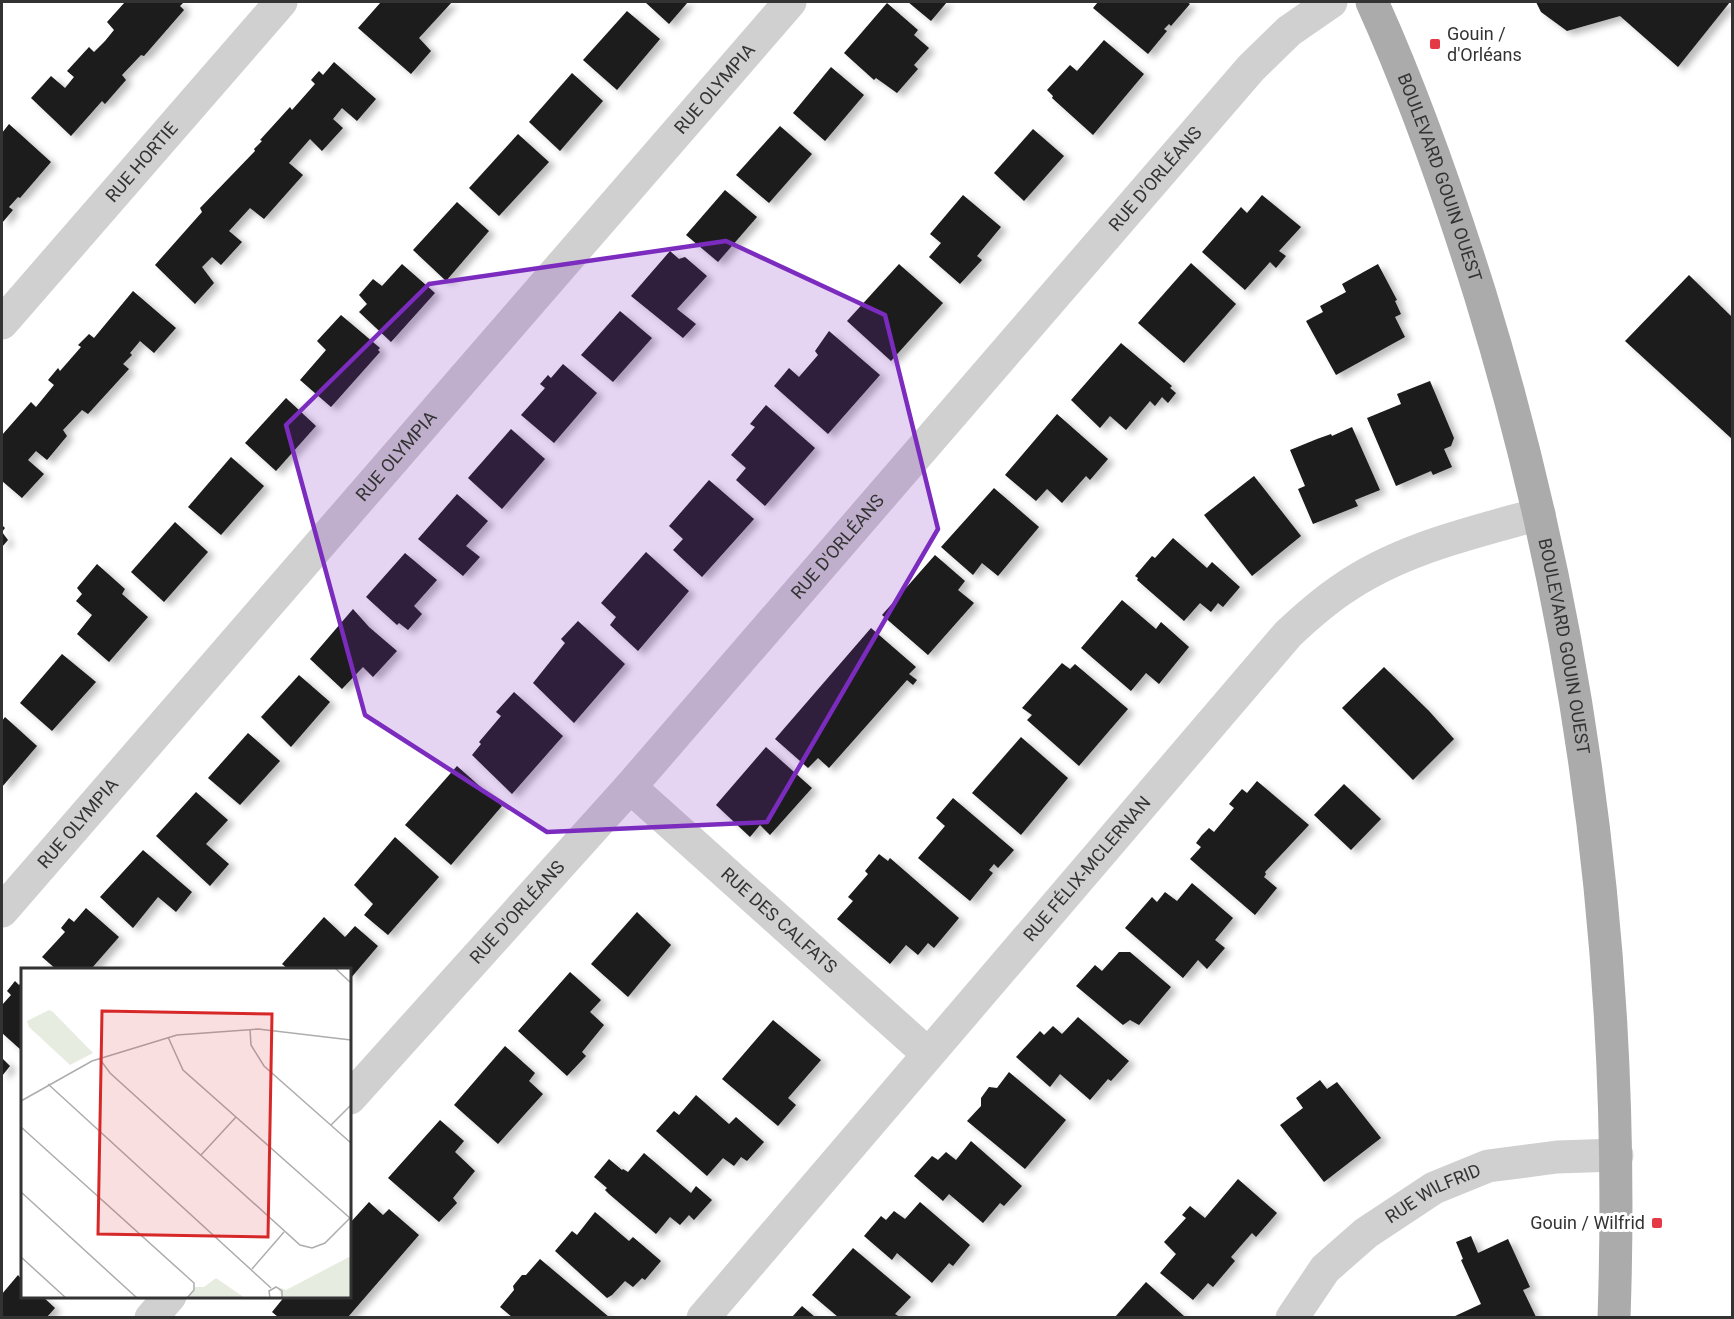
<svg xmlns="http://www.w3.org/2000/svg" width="1734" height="1319" font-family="Roboto,sans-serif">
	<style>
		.building { fill: #1a1a1a; filter: url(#shadow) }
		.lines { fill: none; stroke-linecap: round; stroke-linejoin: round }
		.minor { stroke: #d0d0d0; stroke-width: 33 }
		.major { stroke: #ababab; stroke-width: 33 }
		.marked { fill: #7b2cbf; fill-opacity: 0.2; stroke: #7b2cbf; stroke-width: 4.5; stroke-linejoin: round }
		.poi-dot { fill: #e63946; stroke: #fff; stroke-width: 2 }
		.labels { text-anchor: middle; stroke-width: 6; stroke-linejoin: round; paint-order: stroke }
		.poi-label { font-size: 18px; fill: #333; stroke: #fff; text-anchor: start }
		.street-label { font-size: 18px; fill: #333; stroke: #fff }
		.inset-road { fill: none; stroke: #adadad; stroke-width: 1.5 }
		.view { fill: #d62828; fill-opacity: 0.15; stroke: #d62828; stroke-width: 3 }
		.inset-edge { fill: none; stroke: #333; stroke-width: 3 }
	</style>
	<defs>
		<filter id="shadow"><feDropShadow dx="6" dy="4" stdDeviation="3" flood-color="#0004"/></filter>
	</defs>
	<rect width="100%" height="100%" fill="#fff"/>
	<g class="building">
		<polygon points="125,2 184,2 180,6 184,10 144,56 141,55 122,75 126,80 105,104 102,101 71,136 31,98 51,76 65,88 74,77 67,71 89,47 94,52 105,41 114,30 107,22"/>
		<polygon points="381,2 452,2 419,38 431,51 411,74 358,28"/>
		<polygon points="645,2 688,2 669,24"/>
		<polygon points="908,2 947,2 931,21"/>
		<polygon points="1098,2 1187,2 1190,4 1171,26 1169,24 1164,29 1167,31 1148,54 1093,8"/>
		<polygon points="1536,2 1730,2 1678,67 1620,16 1567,31 1541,12"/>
		<polygon points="887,3 918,30 914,35 929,48 914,65 918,69 897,93 876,78 874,80 844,53"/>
		<polygon points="627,11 660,39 617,90 583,60"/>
		<polygon points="1104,40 1144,74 1093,135 1052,98 1053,96 1047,90 1070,65 1077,71"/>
		<polygon points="334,62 376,99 357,121 342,108 333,119 343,128 322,151 310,139 289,163 303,175 264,219 250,208 229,231 242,242 221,265 212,257 202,267 214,283 195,304 155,265 202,212 200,208 255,151 254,149 262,141 260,140 290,107 292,110 315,84 311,80 319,71 323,75"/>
		<polygon points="831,67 864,95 825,141 793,113"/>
		<polygon points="572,73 603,101 560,151 529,122"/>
		<polygon points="9,124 51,162 20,198 18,197 9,207 13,210 2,223 2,133"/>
		<polygon points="780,126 812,154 769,203 736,175"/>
		<polygon points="1033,129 1064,156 1024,201 994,173"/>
		<polygon points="518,134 549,162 499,216 469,188"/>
		<polygon points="725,190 757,217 718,262 686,235"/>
		<polygon points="963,195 1001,227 977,256 982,260 960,284 929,257 941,243 930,234"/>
		<polygon points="1262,195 1301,227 1279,251 1286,256 1276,268 1270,262 1245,290 1202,252 1241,207 1247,213"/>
		<polygon points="457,202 489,231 446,281 413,250"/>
		<polygon points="670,251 679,259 685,257 707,276 677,309 696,324 683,338 631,296"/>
		<polygon points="1191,263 1236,304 1184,363 1138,323"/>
		<polygon points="402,264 435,293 391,342 359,312 367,304 359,295 373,279 382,286"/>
		<polygon points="899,264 943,303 891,361 847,321"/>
		<polygon points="1378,264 1397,300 1395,301 1401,314 1395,317 1405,337 1336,375 1306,321 1323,312 1320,306 1346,292 1342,284"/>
		<polygon points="1689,275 1732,317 1732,439 1625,341"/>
		<polygon points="133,291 176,328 154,353 140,341 130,353 132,355 123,364 129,369 88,414 82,410 63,430 67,436 47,460 36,451 28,460 44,474 22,498 2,481 2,435 31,402 36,407 54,385 48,380 58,368 60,371 81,347 78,345 89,334 94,338"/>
		<polygon points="620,311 652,338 613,382 581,355"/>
		<polygon points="341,315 380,348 378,350 380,352 331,407 300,380 326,350 317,341"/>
		<polygon points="829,331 880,375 828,434 774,386 789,368 799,377 818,355 815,351"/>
		<polygon points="1121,343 1172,386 1170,388 1176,393 1168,403 1162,397 1155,406 1150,401 1126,430 1110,416 1100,428 1071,400"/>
		<polygon points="563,364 597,393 554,443 521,415 545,388 540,384 548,375 551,378"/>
		<polygon points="1430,381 1454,438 1451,446 1444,449 1452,467 1433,475 1431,471 1396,486 1367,418 1401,404 1397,394"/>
		<polygon points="286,398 316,426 276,471 245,443"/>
		<polygon points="766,405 815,448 765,506 736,480 746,468 731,455 755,427 750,424"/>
		<polygon points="1057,414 1108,459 1090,480 1086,476 1062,503 1047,489 1036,501 1005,475"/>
		<polygon points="1352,427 1380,490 1355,500 1358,506 1313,524 1298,489 1305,486 1290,450 1317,439 1331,434 1332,436"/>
		<polygon points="511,429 545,459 502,509 468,478"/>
		<polygon points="231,457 264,486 221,535 188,507"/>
		<polygon points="1254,476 1301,536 1252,576 1204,515"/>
		<polygon points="709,480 754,519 702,577 673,550 683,539 669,526"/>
		<polygon points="994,488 1039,527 998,576 982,563 973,575 941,547"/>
		<polygon points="457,494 488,521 466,546 480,557 463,576 418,539"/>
		<polygon points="175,522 208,552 164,602 131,572"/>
		<polygon points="2,525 5,528 2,532 8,540 2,547"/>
		<polygon points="1173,538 1207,568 1212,562 1240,587 1223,607 1218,603 1211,612 1200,603 1184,621 1137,580 1138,578 1135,576 1152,556 1155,558"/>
		<polygon points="646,552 689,591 638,651 610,625 616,617 601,603"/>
		<polygon points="405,553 437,580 414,606 422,614 408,630 399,623 397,625 366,597"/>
		<polygon points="935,555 965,581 958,590 974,603 928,655 882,615"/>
		<polygon points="97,564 125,589 122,594 148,617 109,662 77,634 92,615 76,601 82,594 77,588"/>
		<polygon points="1122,600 1156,629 1161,622 1189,647 1159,684 1146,673 1131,691 1081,648"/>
		<polygon points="353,609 369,627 397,651 373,677 363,667 342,689 310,659"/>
		<polygon points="578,621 625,664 574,723 533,683 565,643 561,639"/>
		<polygon points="871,628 916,667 909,674 917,680 913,685 907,680 829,768 818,758 808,768 775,739"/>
		<polygon points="62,654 96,682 52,731 20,703"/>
		<polygon points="1062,663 1070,669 1075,664 1128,709 1079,766 1027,720 1032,715 1022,708"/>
		<polygon points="1384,667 1429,711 1454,739 1413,780 1342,708"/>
		<polygon points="299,675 330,702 291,747 261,717"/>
		<polygon points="514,692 563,736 512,794 472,755 481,744 479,742 501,716 496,712"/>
		<polygon points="5,717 37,746 2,787 2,721"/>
		<polygon points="248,733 280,761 240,805 208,778"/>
		<polygon points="1021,737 1068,778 1021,835 972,793"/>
		<polygon points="766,747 812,788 770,835 760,825 750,837 716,805"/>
		<polygon points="457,766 502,806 451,865 405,825"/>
		<polygon points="1257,781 1309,825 1265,872 1266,874 1264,877 1277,888 1255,915 1190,859 1201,847 1196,843 1202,835 1209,828 1214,832 1234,808 1229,804 1242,789 1247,793"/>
		<polygon points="1344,784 1381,819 1351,850 1314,815"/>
		<polygon points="196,792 228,820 206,844 229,864 210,886 156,836"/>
		<polygon points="953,798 1014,850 998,868 994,864 989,870 993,873 970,901 918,858 945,826 936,818"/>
		<polygon points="395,837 439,877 388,935 364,915 373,904 354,885"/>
		<polygon points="143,850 192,892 176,912 158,897 133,928 100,897"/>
		<polygon points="879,854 888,861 890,858 959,918 934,948 928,943 918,955 906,945 890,964 837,919 853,901 848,897 868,874 865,871"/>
		<polygon points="1192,883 1233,918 1215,940 1225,948 1207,969 1198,960 1183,978 1125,928 1152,897 1157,902 1165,892 1177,901"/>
		<polygon points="86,908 119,937 91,969 56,969 42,957 65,932 61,928 69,918 74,922"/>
		<polygon points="637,912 671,945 628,997 591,964"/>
		<polygon points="324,917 345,937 355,926 378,946 350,979 350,969 288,969 282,964"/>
		<polygon points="1119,952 1130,952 1171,987 1139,1025 1130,1020 1123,1025 1076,986 1095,965 1102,971"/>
		<polygon points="570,972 601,1000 590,1012 604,1025 582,1052 586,1056 567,1076 518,1031"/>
		<polygon points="15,981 19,985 22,982 21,1050 2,1033 2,1005 11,995 7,991"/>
		<polygon points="1078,1017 1129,1061 1111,1081 1108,1079 1090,1100 1060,1074 1050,1087 1016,1057 1040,1031 1044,1035 1053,1026 1062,1034"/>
		<polygon points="773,1020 821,1060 788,1098 796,1105 778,1126 722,1079"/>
		<polygon points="505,1046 535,1073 529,1081 543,1094 498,1144 454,1105"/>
		<polygon points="2,1058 10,1066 2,1076"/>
		<polygon points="1009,1072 1066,1120 1025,1169 967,1121 981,1106 981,1098 989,1087 997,1088"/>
		<polygon points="1320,1080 1327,1089 1337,1082 1381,1138 1324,1182 1280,1125 1303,1108 1296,1098"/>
		<polygon points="696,1095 729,1124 736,1117 764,1142 747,1161 741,1157 734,1166 723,1158 707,1176 656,1131 674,1111 679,1115"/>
		<polygon points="440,1120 464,1141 455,1152 475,1171 453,1198 457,1203 439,1222 388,1178"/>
		<polygon points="971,1141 1022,1186 1004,1206 1000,1203 983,1223 949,1194 943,1201 914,1176 932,1156 938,1160 946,1152 956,1160"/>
		<polygon points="644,1153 691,1193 696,1186 712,1200 694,1220 689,1215 680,1225 670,1217 656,1234 609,1194 605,1190 607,1188 594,1177 609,1159 622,1170 623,1169 628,1172"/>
		<polygon points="1238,1179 1277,1213 1256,1237 1252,1233 1231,1257 1235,1261 1213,1287 1208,1283 1193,1300 1160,1273 1176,1254 1164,1242 1186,1218 1182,1215 1190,1206 1205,1218"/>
		<polygon points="369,1202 383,1215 389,1209 419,1235 348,1317 278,1317 272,1312 285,1296 350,1296 350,1223"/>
		<polygon points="920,1202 970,1245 953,1266 949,1263 932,1283 897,1253 892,1260 864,1236 881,1216 886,1220 894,1211 905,1219"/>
		<polygon points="595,1212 629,1241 633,1237 661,1261 645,1280 642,1278 633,1287 625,1281 612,1295 607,1298 555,1251 572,1231 577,1235"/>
		<polygon points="1471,1236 1478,1253 1508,1239 1530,1287 1523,1290 1536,1317 1453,1317 1481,1304 1461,1260 1463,1259 1456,1242"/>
		<polygon points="853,1248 911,1297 895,1314 900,1317 838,1317 812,1295"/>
		<polygon points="540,1259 609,1317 512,1317 500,1307 514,1290 513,1286 522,1275 526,1275"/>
		<polygon points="18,1275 22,1280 22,1296 42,1296 55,1308 47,1317 2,1317 2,1294"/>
		<polygon points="1146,1282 1184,1316 1183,1317 1115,1317"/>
		<polygon points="802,1306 815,1317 792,1317"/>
	</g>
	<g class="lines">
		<g class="minor">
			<path id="s1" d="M2,323L281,2"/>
			<path id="s2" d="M630,787L928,1054"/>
			<path id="s3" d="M2,911L790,2"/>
			<path id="s4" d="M350,1098L630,787L1251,68L1289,31L1331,2"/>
			<polyline points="151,1318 170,1296"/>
			<path id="s5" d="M703,1318L1288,634C1305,618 1322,603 1341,590C1399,549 1471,533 1539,514"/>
			<path id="s6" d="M1292,1318L1325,1269L1366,1233L1434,1188L1488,1166L1557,1157L1617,1155"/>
		</g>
		<path class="major" id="s7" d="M1372,2C1415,97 1449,195 1480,294C1582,626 1626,971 1614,1318"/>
	</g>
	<path class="marked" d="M726,241L885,315L938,529L767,822L547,832L365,715L286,425L429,284Z"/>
	<g class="poi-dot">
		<rect x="1429" y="38" width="12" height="12" rx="3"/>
		<rect x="1651" y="1217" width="12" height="12" rx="3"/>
	</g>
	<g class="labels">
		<g class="poi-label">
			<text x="1447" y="40">Gouin /<tspan x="1447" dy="21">d'Orléans</tspan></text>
			<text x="1645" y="1229" text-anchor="end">Gouin / Wilfrid</text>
		</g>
		<g class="street-label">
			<text dy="6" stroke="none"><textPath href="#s3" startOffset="1088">RUE OLYMPIA</textPath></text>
			<text dy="6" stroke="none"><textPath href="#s1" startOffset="213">RUE HORTIE</textPath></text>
			<text dy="6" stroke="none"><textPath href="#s7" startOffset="188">BOULEVARD GOUIN OUEST</textPath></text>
			<text dy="6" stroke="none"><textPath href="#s4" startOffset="1222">RUE D'ORLÉANS</textPath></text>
			<text dy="6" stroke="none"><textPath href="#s3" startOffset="602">RUE OLYMPIA</textPath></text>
			<text dy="6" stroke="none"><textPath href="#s4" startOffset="736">RUE D'ORLÉANS</textPath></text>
			<text dy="6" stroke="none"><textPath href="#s7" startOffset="674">BOULEVARD GOUIN OUEST</textPath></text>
			<text dy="6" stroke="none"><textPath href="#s3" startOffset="116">RUE OLYMPIA</textPath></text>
			<text dy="6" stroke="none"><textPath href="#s5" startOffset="591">RUE FÉLIX-MCLERNAN</textPath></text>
			<text dy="6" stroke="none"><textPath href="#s4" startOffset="250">RUE D'ORLÉANS</textPath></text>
			<text dy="6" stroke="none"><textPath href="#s2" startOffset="200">RUE DES CALFATS</textPath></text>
			<text dy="6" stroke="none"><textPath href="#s6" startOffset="192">RUE WILFRID</textPath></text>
		</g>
	</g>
	<g transform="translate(21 968)">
		<rect width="330" height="330" fill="#fff"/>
		<path d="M28,42L32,44L72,85L49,97L8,59L6,53ZM330,288V330H261L257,319L265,322ZM195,310L224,330H166L174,319H183Z" fill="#e6ecdf"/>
		<path class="inset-road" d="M314,0L330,15M229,61L230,77L243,98L330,175M147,69L162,102L330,251M78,90L89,105L279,277L291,280L304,275L329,250M27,116L250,320M0,133L71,93L156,67L237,61L330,72M310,157L330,137M0,159L173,315V322L166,330M180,187L215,149M0,224L116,330M0,289L45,330M231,301L263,264M249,330L248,323L255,319L261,323V330"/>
		<path class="view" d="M81,43L251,46L247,269L77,266Z"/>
		<rect width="330" height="330" class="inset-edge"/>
	</g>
	<rect width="1734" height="1319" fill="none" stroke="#333333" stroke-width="6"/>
</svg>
